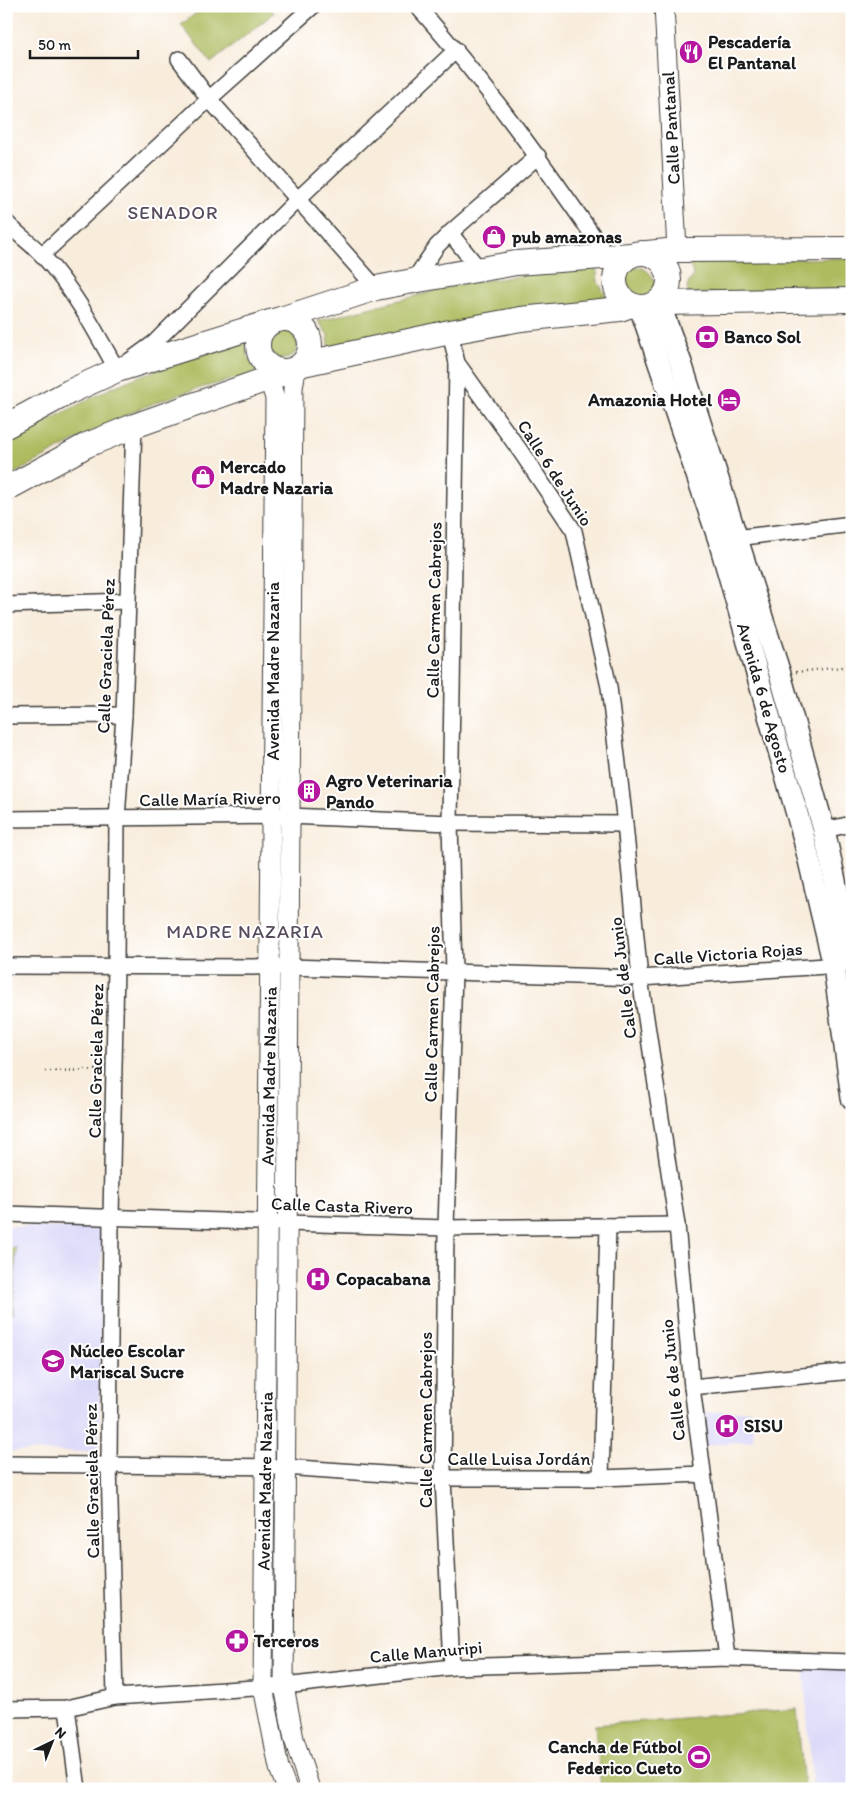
<svg xmlns="http://www.w3.org/2000/svg" width="858" height="1795" font-family="Itim,sans-serif">
	<style>
		.built { fill: #d9d7f8 }
		.green { fill: #aebb5e; stroke: #656c3d }
		.lines { fill: none; stroke-linecap: round; stroke-linejoin: round }
		.minor-casing { stroke: #3d3b39; stroke-width: 18 }
		.tertiary-casing { stroke: #3d3b39; stroke-width: 21 }
		.secondary-casing { stroke: #3d3b39; stroke-width: 24 }
		.primary-casing { stroke: #3d3b39; stroke-width: 26 }
		.path { stroke: #3d3b39; stroke-width: 2.5; stroke-dasharray: 1 4; stroke-linecap: butt }
		.minor { stroke: #fff; stroke-width: 15 }
		.tertiary { stroke: #fff; stroke-width: 19 }
		.secondary { stroke: #fff; stroke-width: 21 }
		.primary { stroke: #fff; stroke-width: 24 }
		.labels { text-anchor: middle; stroke-width: 4; stroke-linejoin: round; paint-order: stroke }
		.poi-label { font-size: 18px; font-weight: bold; fill: #1c1c1c; stroke: #fff; text-anchor: start }
		.street-label { font-size: 18px; fill: #1c1c1c; stroke: #fff }
		.neighbourhood-label { font-size: 19px; letter-spacing: 1px; fill: #574c5b; stroke: #fff }
	</style>
	<rect width="100%" height="100%" fill="#fff"/>
	<filter id="ink" filterUnits="userSpaceOnUse"><feTurbulence type="fractalNoise" baseFrequency=".02" numOctaves="2"/><feDisplacementMap in="SourceGraphic" scale="10" xChannelSelector="R" yChannelSelector="G"/><feConvolveMatrix kernelMatrix="1 2 1 2 8 2 1 2 1" color-interpolation-filters="sRGB"/></filter>
	<filter id="wash" filterUnits="userSpaceOnUse"><feTurbulence type="fractalNoise" baseFrequency=".0096" numOctaves="4" result="noise"/><feDisplacementMap in="SourceGraphic" scale="20" xChannelSelector="R" yChannelSelector="G"/><feGaussianBlur stdDeviation="1.12" result="paint"/><feColorMatrix in="noise" values="0 0 0 0 0 0 0 0 0 0 0 0 0 0 0 0 0 1.4 0 .05"/><feComposite in="paint" operator="in"/></filter>
	<g filter="url(#wash)">
		<rect width="100%" height="100%" fill="#f8ecdb"/>
		<g class="built">
			<polygon points="6,1226 102,1229 99,1452 6,1451"/>
			<polygon points="751,1410 754,1440 702,1446 699,1413"/>
			<polygon points="803,1665 852,1666 852,1789 813,1789"/>
		</g>
		<g class="green">
			<polygon points="205,6 268,6 274,13 211,63 181,25"/>
			<polygon points="852,258 852,289 688,294 687,286 693,276 692,270 686,261"/>
			<polygon points="596,265 598,282 609,301 329,350 328,335 318,321 462,284"/>
			<path d="M627,267C632,267 638,266 644,269C656,275 659,291 650,301L626,294C621,286 621,280 622,270Z"/>
			<circle cx="283" cy="344" r="15"/>
			<path d="M246,340C246,354 249,362 258,373C221,383 183,391 147,406C99,426 53,453 6,478V442L111,388L139,376Z"/>
			<polygon points="6,1247 16,1248 13,1314 6,1313"/>
			<polygon points="797,1709 804,1789 601,1789 595,1725"/>
		</g>
	</g>
	<g filter="url(#ink)">
		<g class="lines">
			<g class="minor-casing">
				<g id="minor">
					<path d="M417,6C487,84 548,170 607,256L616,273"/>
					<polyline points="179,59 209,99 376,288"/>
					<path d="M6,222C18,235 32,244 43,256C74,290 95,330 117,370L154,343L298,199L456,50"/>
					<polyline points="450,233 480,270"/>
					<polyline points="42,255 209,99 313,6"/>
					<polyline points="413,281 437,246 450,233 538,156"/>
					<polyline points="450,332 457,363 521,452 574,531 609,687 625,824 640,978 677,1225 692,1387 727,1658"/>
					<polyline points="727,539 852,524"/>
					<polyline points="6,605 127,601"/>
					<polyline points="6,716 124,715"/>
					<polyline points="6,819 289,816 450,823 625,824"/>
					<polyline points="824,830 852,824"/>
					<polyline points="6,966 289,967 640,978 842,965"/>
					<polyline points="6,1214 446,1228 677,1225"/>
					<polyline points="692,1387 852,1371"/>
					<polyline points="6,1464 284,1467 443,1478 601,1478 703,1474"/>
					<polyline points="601,1478 608,1226"/>
					<polyline points="452,1667 443,1478 446,1228 454,972 450,823 457,363"/>
					<polyline points="115,1697 109,1464 111,1218 116,966 117,819 124,715 134,426"/>
					<polyline points="67,1708 78,1789"/>
					<polyline points="6,1709 67,1708 115,1697 284,1686 452,1667 727,1658 852,1662"/>
				</g>
			</g>
			<g class="tertiary-casing">
				<g id="tertiary">
					<polyline points="664,6 677,250"/>
					<polyline points="263,362 275,398 263,1687 279,1768 287,1789"/>
					<polyline points="296,369 293,388 284,1686 294,1739 310,1789"/>
				</g>
			</g>
			<g class="secondary-casing">
				<g id="secondary">
					<polyline points="659,303 681,363 780,674 824,830 852,959"/>
					<polyline points="640,307 719,540 803,835 834,966 852,1098"/>
				</g>
			</g>
			<g class="primary-casing">
				<g id="primary">
					<circle cx="642" cy="280" r="27"/>
					<polyline points="647,253 677,250 852,249"/>
					<polyline points="659,303 852,300"/>
					<circle cx="284" cy="345" r="26"/>
					<polyline points="278,320 376,288 413,281 516,263 631,255"/>
					<polyline points="303,364 450,332 521,319 620,309 631,305"/>
					<polyline points="6,426 69,392 117,370 270,322"/>
					<polyline points="6,489 87,445 134,426 287,372"/>
				</g>
			</g>
			<g class="path">
				<polyline points="796,672 852,666"/>
				<polyline points="45,1071 100,1070"/>
			</g>
			<use href="#minor" class="minor"/>
			<use href="#tertiary" class="tertiary"/>
			<use href="#secondary" class="secondary"/>
			<use href="#primary" class="primary"/>
		</g>
	</g>
	<defs>
		<g id="restaurant-disc" transform="scale(1.25)"><circle r="9.5" fill="#b5179e" stroke="#fff"/><path d="M-5-6h1v4h1v-4h1v4h1v-4h1v5L-1.5 .5V6h-2V.5L-5-1ZM5-6V6H3V1.5H1.5Q1.5-4 5-6Z" fill="#fff"/></g>
		<g id="shop-disc" transform="scale(1.25)"><circle r="9.5" fill="#b5179e" stroke="#fff"/><path d="M-5-2.5h2.3a2.7 3.5 0 0 1 5.4 0H5L5.5 6h-11ZM-1.5-2.5h3a1.5 2.3 0 0 0-3 0Z" fill="#fff"/></g>
		<g id="bank-disc" transform="scale(1.25)"><circle r="9.5" fill="#b5179e" stroke="#fff"/><path d="M-6-4H6V4H-6ZM0-2.3a2.3 2.3 0 1 0 0 4.6a2.3 2.3 0 1 0 0-4.6Z" fill="#fff"/></g>
		<g id="hotel-disc" transform="scale(1.25)"><circle r="9.5" fill="#b5179e" stroke="#fff"/><path d="M-6-4.5h1.5V1H6V5H4.5V3h-9V5H-6ZM-4 0a1.8 1.8 0 1 1 3.6 0ZM.5 0V-2.5h3Q6-2.5 6 0Z" fill="#fff"/></g>
		<g id="building-disc" transform="scale(1.25)"><circle r="9.5" fill="#b5179e" stroke="#fff"/><path d="M-4-6H4V6H1V3H-1V6H-4ZM-2.5-4.3h1.7v1.8h-1.7ZM.8-4.3h1.7v1.8H.8ZM-2.5-1h1.7V.8h-1.7ZM.8-1h1.7V.8H.8Z" fill="#fff"/></g>
		<g id="hospital-disc" transform="scale(1.25)"><circle r="9.5" fill="#b5179e" stroke="#fff"/><path d="M-5-5h3v3.5h4V-5h3V5h-3V1.5h-4V5h-3Z" fill="#fff"/></g>
		<g id="school-disc" transform="scale(1.25)"><circle r="9.5" fill="#b5179e" stroke="#fff"/><path d="M0-5L7-2L0 1L-7-2ZM-4 1L0 2.5L4 1V4Q0 6-4 4Z" fill="#fff"/></g>
		<g id="pharmacy-disc" transform="scale(1.25)"><circle r="9.5" fill="#b5179e" stroke="#fff"/><path d="M-2-6h4v4h4v4h-4v4h-4v-4h-4v-4h4Z" fill="#fff"/></g>
		<g id="stadium-disc" transform="scale(1.25)"><circle r="9.5" fill="#b5179e" stroke="#fff"/><path d="M0-5a6.5 5 0 1 0 0 10a6.5 5 0 1 0 0-10ZM-3.5-1.8h7v3.6h-7Z" fill="#fff"/></g>
	</defs>
	<g fill-rule="evenodd">
		<use href="#restaurant-disc" x="691" y="52"/>
		<use href="#shop-disc" x="494" y="237"/>
		<use href="#bank-disc" x="707" y="337"/>
		<use href="#hotel-disc" x="729" y="400"/>
		<use href="#shop-disc" x="203" y="477"/>
		<use href="#building-disc" x="309" y="791"/>
		<use href="#hospital-disc" x="318" y="1279"/>
		<use href="#school-disc" x="53" y="1361"/>
		<use href="#hospital-disc" x="727" y="1426"/>
		<use href="#pharmacy-disc" x="237" y="1641"/>
		<use href="#stadium-disc" x="699" y="1757"/>
	</g>
	<g class="labels">
		<g class="poi-label">
			<text x="708" y="48">Pescadería<tspan x="708" dy="21">El Pantanal</tspan></text>
			<text x="512" y="243">pub amazonas</text>
			<text x="724" y="343">Banco Sol</text>
			<text x="712" y="406" text-anchor="end">Amazonia Hotel</text>
			<text x="220" y="473">Mercado<tspan x="220" dy="21">Madre Nazaria</tspan></text>
			<text x="326" y="787">Agro Veterinaria<tspan x="326" dy="21">Pando</tspan></text>
			<text x="336" y="1285">Copacabana</text>
			<text x="70" y="1357">Núcleo Escolar<tspan x="70" dy="21">Mariscal Sucre</tspan></text>
			<text x="744" y="1432">SISU</text>
			<text x="254" y="1647">Terceros</text>
			<text x="682" y="1753" text-anchor="end">Cancha de Fútbol<tspan x="682" dy="21">Federico Cueto</tspan></text>
		</g>
		<g class="street-label">
			<text transform="translate(671 128) rotate(-93)" y="6">Calle Pantanal</text>
			<text transform="translate(555 473) rotate(57)" y="6">Calle 6 de Junio</text>
			<text transform="translate(434 610) rotate(-89)" y="6">Calle Carmen Cabrejos</text>
			<text transform="translate(106 656) rotate(-88)" y="6">Calle Graciela Pérez</text>
			<text transform="translate(273 671) rotate(-90)" y="6">Avenida Madre Nazaria</text>
			<text transform="translate(764 698) rotate(74)" y="6">Avenida 6 de Agosto</text>
			<text transform="translate(210 799) rotate(-1)" y="6">Calle María Rivero</text>
			<text transform="translate(728 954) rotate(-4)" y="6">Calle Victoria Rojas</text>
			<text transform="translate(623 978) rotate(-97)" y="6">Calle 6 de Junio</text>
			<text transform="translate(432 1014) rotate(-89)" y="6">Calle Carmen Cabrejos</text>
			<text transform="translate(96 1061) rotate(-89)" y="6">Calle Graciela Pérez</text>
			<text transform="translate(269 1076) rotate(-89)" y="6">Avenida Madre Nazaria</text>
			<text transform="translate(342 1206) rotate(2)" y="6">Calle Casta Rivero</text>
			<text transform="translate(673 1380) rotate(-96)" y="6">Calle 6 de Junio</text>
			<text transform="translate(426 1420) rotate(-90)" y="6">Calle Carmen Cabrejos</text>
			<text x="519" y="1465">Calle Luisa Jordán</text>
			<text transform="translate(92 1481) rotate(-91)" y="6">Calle Graciela Pérez</text>
			<text transform="translate(265 1481) rotate(-89)" y="6">Avenida Madre Nazaria</text>
			<text transform="translate(426 1652) rotate(-5)" y="6">Calle Manuripi</text>
		</g>
		<g class="neighbourhood-label">
			<text x="173" y="219">SENADOR</text>
			<text x="245" y="938">MADRE NAZARIA</text>
		</g>
	</g>
	<rect width="858" height="1795" fill="none" stroke="#fff" stroke-width="25"/>
	<g transform="translate(52 1742) rotate(43)" stroke="#ffffff" stroke-width="4" paint-order="stroke">
	<path d="M0-4L9 19L0 12L-9 19Z" fill="#1c1c1c"/>
	<text y="-8" font-size="14" font-weight="bold" text-anchor="middle" fill="#1c1c1c">N</text>
	</g>
	<path d="M30 50v8h108v-8" fill="none" stroke="#1c1c1c" stroke-width="2.5"/>
	<text x="38" y="50" font-size="15" fill="#1c1c1c" stroke="#ffffff" stroke-width="4" paint-order="stroke">50 m</text>
</svg>
